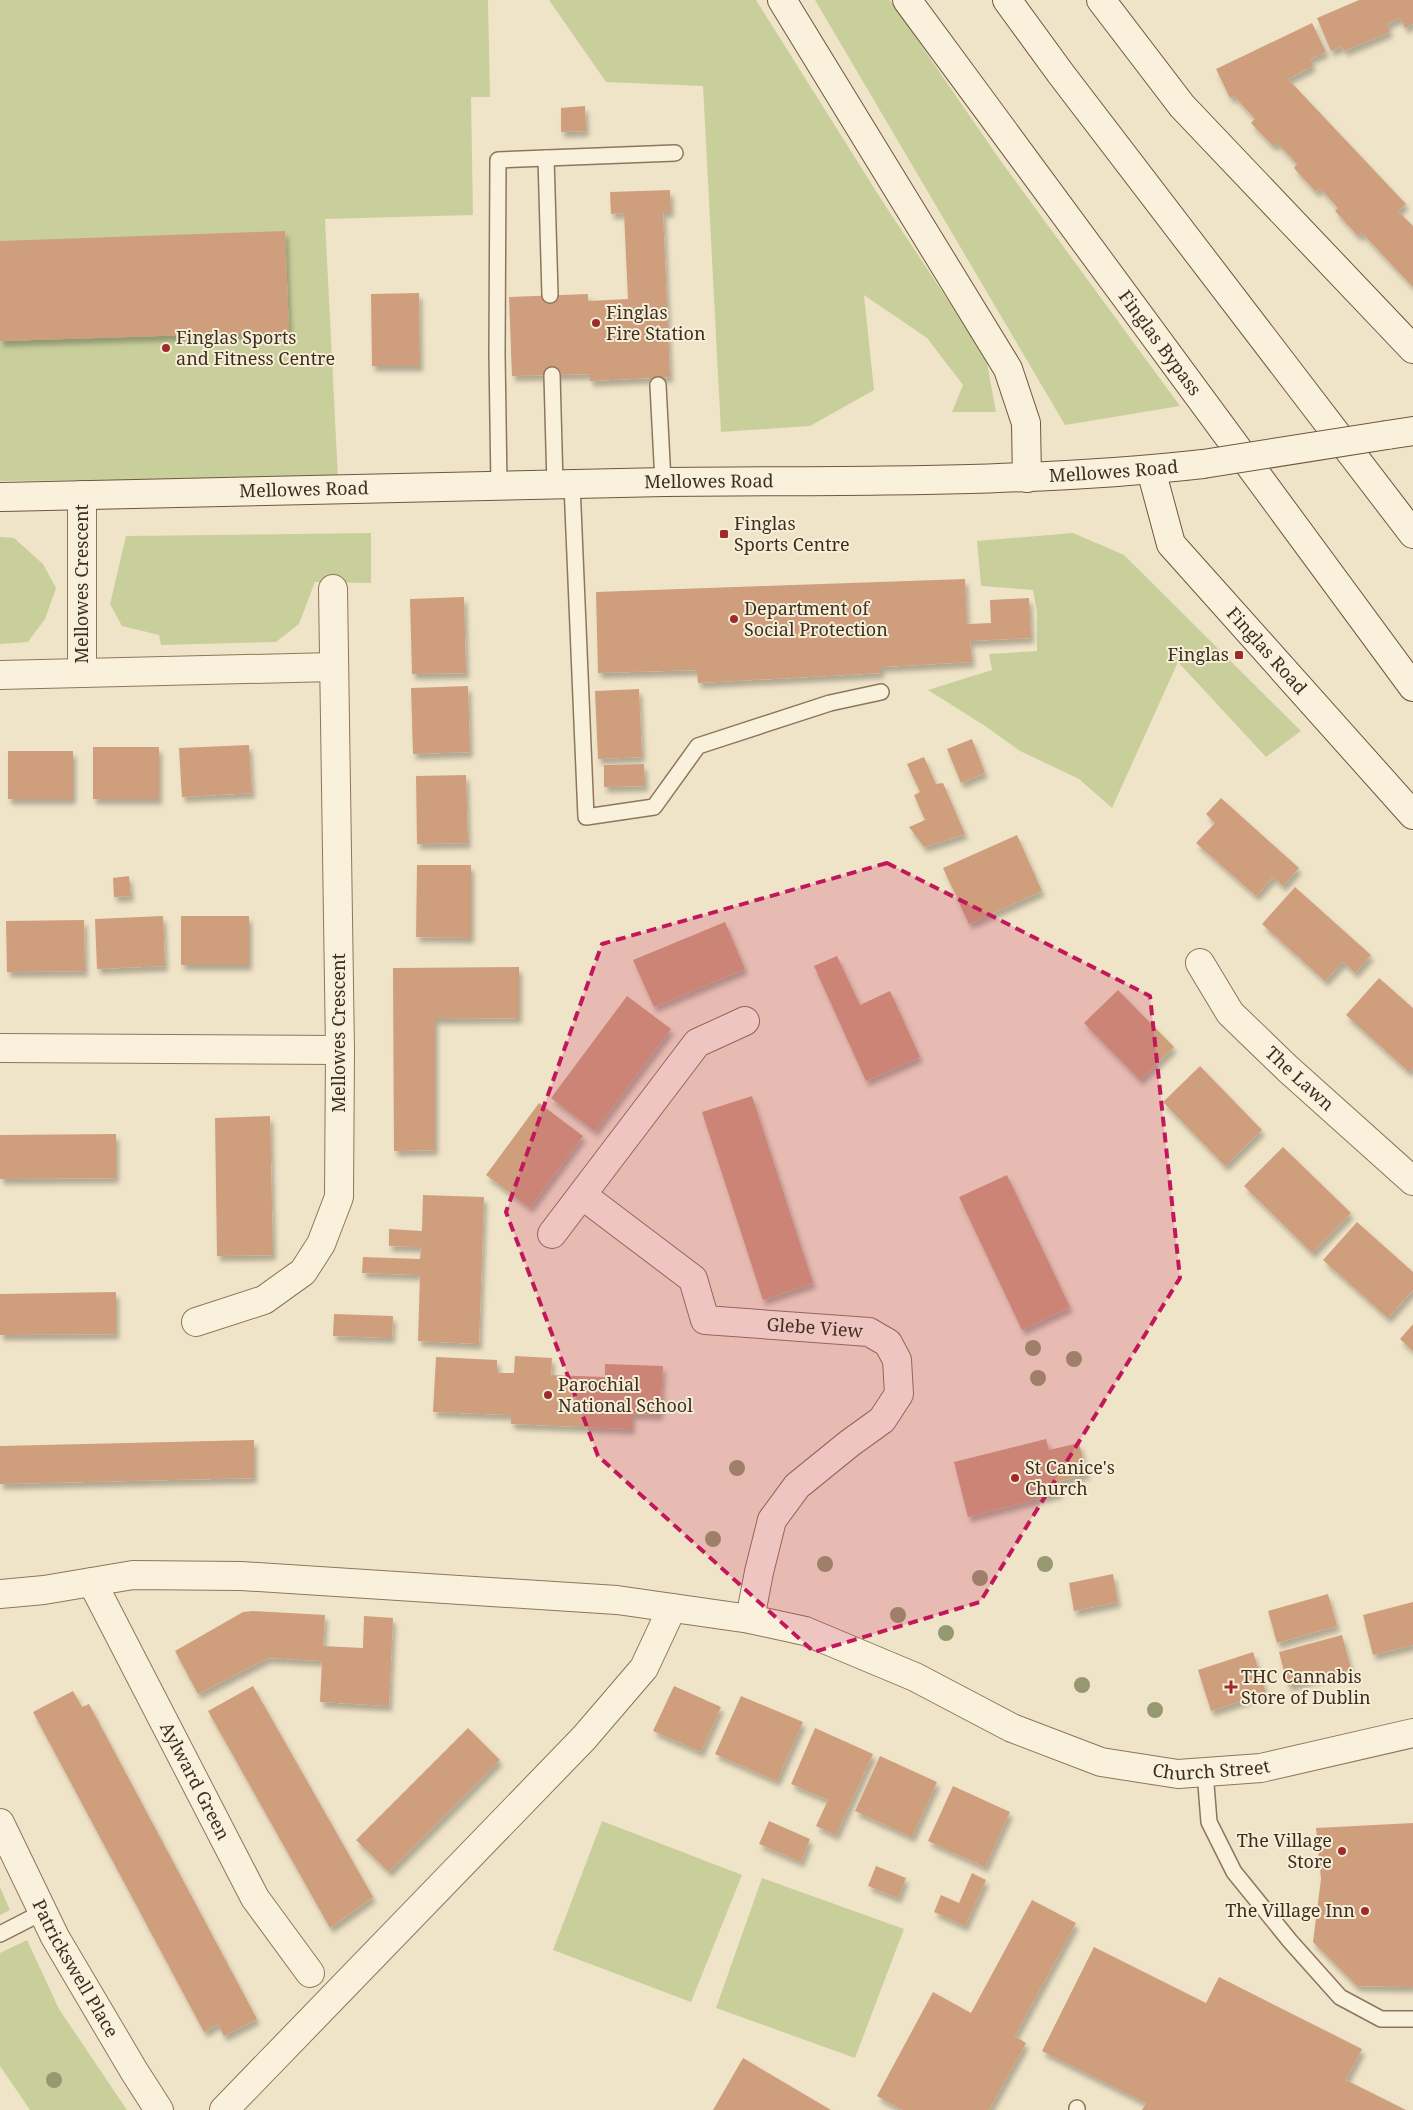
<svg xmlns="http://www.w3.org/2000/svg" width="1413" height="2110" font-family="'Noto Serif',serif">
	<style>
		.green { fill: #c9cf9b }
		.building { fill: #cf9f7d; filter: url(#shadow) }
		.lines { fill: none; stroke-linecap: round; stroke-linejoin: round }
		.lane-casing { stroke: #8d765c; stroke-width: 18 }
		.street-casing { stroke: #8d765c; stroke-width: 30 }
		.secondary-casing { stroke: #6f573f; stroke-width: 30 }
		.lane { stroke: #faf1dc; stroke-width: 15 }
		.street { stroke: #faf1dc; stroke-width: 28 }
		.secondary { stroke: #faf1dc; stroke-width: 28 }
		.secondary-bridge-casing { stroke: #6f573f; stroke-width: 30; stroke-linecap: butt }
		.secondary-bridge { stroke: #faf1dc; stroke-width: 28 }
		.tree { fill: #96986f }
		.marked { fill: #c2185b; fill-opacity: 0.2; stroke: #c2185b; stroke-width: 4; stroke-dasharray: 10 6; stroke-linejoin: round }
		.poi-dot { fill: #9e2a2b; stroke: #f7eed8; stroke-width: 2 }
		.labels { text-anchor: middle; stroke-width: 4; stroke-linejoin: round; paint-order: stroke }
		.poi-label { font-size: 18px; fill: #3d2e20; stroke: #f7eed8; text-anchor: start }
		.street-label { font-size: 18px; fill: #3d2e20; stroke: #f7eed8 }
	</style>
	<defs>
		<filter id="shadow"><feDropShadow dx="3" dy="5.5" stdDeviation="2.5" flood-color="#0004"/></filter>
	</defs>
	<rect width="100%" height="100%" fill="#f0e4c8"/>
	<g class="green">
		<polygon points="0,0 488,0 490,97 471,97 473,215 325,219 338,478 0,481"/>
		<polygon points="549,0 756,0 881,199 986,358 996,412 952,412 963,385 927,338 864,295 874,390 810,426 721,432 703,86 606,82"/>
		<polygon points="815,0 890,0 1000,160 1180,406 1065,425"/>
		<polygon points="371,533 371,583 315,582 299,624 276,642 161,645 159,635 122,626 110,604 126,536"/>
		<polygon points="1073,533 1124,555 1301,731 1266,757 1178,662 1112,808 1079,779 1020,751 985,726 928,690 992,670 989,654 1037,651 1037,611 1033,590 981,586 977,541"/>
		<polygon points="0,537 14,538 43,564 56,588 45,619 28,642 0,644"/>
		<polygon points="602,1821 742,1875 691,2002 553,1950"/>
		<polygon points="762,1878 904,1929 855,2058 716,2008"/>
		<polygon points="0,1887 10,1910 0,1915"/>
		<polygon points="27,1940 59,2009 127,2110 30,2110 0,2066 0,1953"/>
	</g>
	<g class="building">
		<polygon points="1359,0 1413,0 1413,24 1405,28 1400,18 1387,24 1390,32 1344,51 1342,46 1331,51 1317,18"/>
		<polygon points="1312,23 1326,52 1310,59 1313,66 1288,79 1406,204 1398,211 1413,226 1413,287 1362,233 1358,236 1335,211 1338,208 1320,188 1316,192 1294,168 1297,164 1277,143 1273,146 1251,123 1255,119 1234,96 1230,98 1216,69"/>
		<polygon points="585,106 586,131 561,132 561,108"/>
		<polygon points="670,190 671,212 663,212 670,377 590,381 590,374 512,376 509,297 588,294 588,301 628,299 624,213 611,214 610,192"/>
		<polygon points="285,231 289,332 0,341 0,241"/>
		<polygon points="419,293 420,366 372,366 371,294"/>
		<polygon points="965,579 967,624 991,623 990,600 1029,598 1031,638 970,641 972,662 881,667 881,673 698,683 697,670 598,673 596,592"/>
		<polygon points="464,597 466,673 412,674 410,599"/>
		<polygon points="468,686 470,752 413,754 411,688"/>
		<polygon points="639,689 642,757 598,759 595,691"/>
		<polygon points="972,739 985,773 961,783 947,749"/>
		<polygon points="249,745 252,793 182,797 179,748"/>
		<rect x="93" y="747" width="66" height="52"/>
		<rect x="8" y="751" width="65" height="48"/>
		<polygon points="924,757 936,784 943,783 965,834 924,847 909,827 925,820 914,795 920,792 907,764"/>
		<polygon points="644,764 645,786 604,787 604,765"/>
		<polygon points="466,775 468,843 417,844 416,776"/>
		<polygon points="1221,798 1299,868 1283,886 1273,877 1256,896 1196,843 1215,823 1206,814"/>
		<polygon points="1017,835 1042,891 969,924 943,868"/>
		<polygon points="417,865 471,865 471,938 416,937"/>
		<polygon points="129,876 131,896 114,897 113,878"/>
		<polygon points="1295,887 1371,955 1355,973 1343,962 1325,981 1262,924"/>
		<polygon points="163,916 165,966 97,969 95,919"/>
		<rect x="181" y="916" width="68" height="49"/>
		<polygon points="84,920 85,971 7,972 6,921"/>
		<polygon points="725,922 745,969 654,1007 633,960"/>
		<polygon points="837,956 860,1005 890,991 920,1057 866,1081 814,966"/>
		<polygon points="519,967 519,1018 435,1019 435,1150 394,1151 393,968"/>
		<polygon points="1379,978 1413,1008 1413,1068 1409,1072 1346,1015"/>
		<polygon points="1118,990 1174,1047 1140,1080 1084,1023"/>
		<polygon points="627,996 671,1029 595,1131 551,1098"/>
		<polygon points="1200,1066 1262,1130 1225,1166 1163,1102"/>
		<polygon points="752,1096 813,1283 763,1300 702,1112"/>
		<polygon points="539,1103 583,1136 530,1208 486,1175"/>
		<polygon points="270,1116 273,1255 217,1256 215,1118"/>
		<polygon points="116,1134 116,1178 0,1179 0,1135"/>
		<polygon points="1283,1147 1351,1213 1312,1253 1244,1186"/>
		<polygon points="1007,1175 1070,1307 1022,1330 959,1197"/>
		<polygon points="423,1195 484,1197 479,1344 418,1341 420,1275 362,1273 363,1257 420,1259 421,1247 389,1246 389,1229 422,1231"/>
		<polygon points="1357,1222 1413,1272 1413,1290 1388,1318 1323,1260"/>
		<polygon points="116,1292 116,1334 0,1335 0,1294"/>
		<polygon points="334,1314 393,1316 392,1338 333,1336"/>
		<polygon points="1413,1324 1413,1351 1400,1339"/>
		<polygon points="515,1356 552,1358 551,1375 605,1377 605,1364 663,1366 660,1415 632,1414 632,1429 511,1424 511,1415 433,1412 436,1357 497,1360 497,1373 514,1373"/>
		<polygon points="1046,1439 1049,1450 1079,1443 1087,1474 1057,1482 1060,1493 968,1517 954,1462"/>
		<polygon points="254,1440 254,1478 0,1484 0,1446"/>
		<polygon points="1113,1574 1118,1602 1074,1611 1069,1583"/>
		<polygon points="1328,1594 1337,1626 1277,1643 1268,1611"/>
		<polygon points="1413,1602 1413,1645 1373,1655 1363,1615"/>
		<polygon points="253,1611 325,1615 323,1646 363,1648 364,1616 393,1618 389,1706 320,1702 322,1661 268,1658 198,1694 175,1651 243,1612"/>
		<polygon points="1342,1635 1351,1669 1288,1686 1279,1652"/>
		<polygon points="1253,1652 1266,1693 1211,1711 1198,1670"/>
		<polygon points="253,1686 373,1897 330,1928 208,1711"/>
		<polygon points="674,1686 721,1707 701,1752 653,1731"/>
		<polygon points="73,1691 82,1707 89,1704 257,2019 224,2036 218,2024 204,2032 33,1712"/>
		<polygon points="741,1696 803,1722 777,1781 715,1754"/>
		<polygon points="468,1728 500,1760 389,1872 356,1840"/>
		<polygon points="815,1728 873,1754 836,1835 816,1826 828,1800 791,1784"/>
		<polygon points="880,1756 937,1782 912,1837 855,1811"/>
		<polygon points="953,1786 1010,1812 985,1867 928,1841"/>
		<polygon points="769,1821 810,1839 801,1862 759,1844"/>
		<polygon points="1413,1823 1413,1987 1357,1986 1313,1942 1321,1879 1316,1828"/>
		<polygon points="876,1866 906,1878 898,1898 868,1886"/>
		<polygon points="972,1873 986,1880 965,1926 934,1912 941,1895 959,1903"/>
		<polygon points="1032,1900 1076,1923 1015,2036 1026,2043 989,2110 902,2110 877,2096 933,1992 971,2013"/>
		<polygon points="1094,1947 1206,2003 1219,1977 1362,2049 1346,2080 1406,2110 1142,2110 1146,2103 1042,2051"/>
		<polygon points="743,2058 831,2110 713,2110"/>
	</g>
	<g class="lines">
		<g class="lane-casing">
			<g id="lane">
				<polyline points="546,158 550,295"/>
				<polyline points="552,375 555,485"/>
				<polyline points="658,385 663,482"/>
				<polyline points="572,484 586,817 654,807 698,746 830,703 881,692"/>
				<polyline points="499,486 497,354 498,160 675,153"/>
				<polyline points="1205,1772 1209,1822 1234,1872 1290,1941 1340,1997 1381,2019 1413,2019"/>
				<polyline points="0,1934 43,1912"/>
				<polyline points="1077,2108 1077,2110"/>
			</g>
		</g>
		<g class="street-casing">
			<g id="street">
				<polyline points="82,495 82,673"/>
				<polyline points="0,675 333,667"/>
				<path id="s1" d="M1200,963L1230,1013L1288,1069L1413,1181"/>
				<polyline points="0,1048 340,1050"/>
				<path id="s2" d="M582,1195L693,1279L705,1320L869,1332L888,1343L897,1360L899,1394L882,1420L850,1443L797,1486L772,1520L759,1572L750,1619"/>
				<polyline points="552,1234 697,1043 745,1021"/>
				<polyline points="196,1322 264,1300 303,1272 321,1244 339,1197 340,1050 333,589"/>
				<path id="s3" d="M92,1582L255,1898L310,1973"/>
				<path id="s4" d="M0,1594L44,1590L133,1575L241,1576L617,1600L750,1619L805,1631L915,1677L1012,1728L1101,1762L1178,1774L1261,1768L1413,1733"/>
				<path id="s5" d="M0,1823L55,1937L134,2071L159,2110"/>
				<polyline points="224,2110 584,1738 644,1668 672,1608"/>
			</g>
		</g>
		<g class="secondary-casing">
			<g id="secondary">
				<polyline points="782,0 1008,369 1026,423 1027,478"/>
				<path id="s6" d="M907,0L1413,687"/>
				<polyline points="1007,0 1061,74 1413,534"/>
				<polyline points="1101,0 1182,106 1413,349"/>
				<polyline points="1387,435 1413,431"/>
				<path id="s7" d="M1151,470L1171,544L1413,815"/>
				<path id="s8" d="M0,497C222,492 444,486 665,482C845,480 1025,484 1203,464"/>
			</g>
		</g>
		<use href="#lane" class="lane"/>
		<use href="#street" class="street"/>
		<use href="#secondary" class="secondary"/>
		<g class="secondary-bridge-casing">
			<polyline id="secondary-bridge" points="1203,464 1387,435"/>
		</g>
		<use href="#secondary-bridge" class="secondary-bridge"/>
	</g>
	<g class="tree">
		<circle cx="1033" cy="1348" r="8"/>
		<circle cx="1074" cy="1359" r="8"/>
		<circle cx="1038" cy="1378" r="8"/>
		<circle cx="737" cy="1468" r="8"/>
		<circle cx="713" cy="1539" r="8"/>
		<circle cx="825" cy="1564" r="8"/>
		<circle cx="1045" cy="1564" r="8"/>
		<circle cx="980" cy="1578" r="8"/>
		<circle cx="898" cy="1615" r="8"/>
		<circle cx="946" cy="1633" r="8"/>
		<circle cx="1082" cy="1685" r="8"/>
		<circle cx="1155" cy="1710" r="8"/>
		<circle cx="54" cy="2080" r="8"/>
	</g>
	<path class="marked" d="M887,863L1150,996L1180,1278L980,1602L814,1652L598,1456L506,1212L602,944Z"/>
	<g class="poi-dot">
		<circle cx="596" cy="323" r="5"/>
		<circle cx="166" cy="348" r="5"/>
		<rect x="719" y="529" width="10" height="10" rx="2.5"/>
		<circle cx="734" cy="619" r="5"/>
		<rect x="1234" y="650" width="10" height="10" rx="2.5"/>
		<circle cx="548" cy="1395" r="5"/>
		<circle cx="1015" cy="1478" r="5"/>
		<path d="M1228.5 1679.5h5v5h5v5h-5v5h-5v-5h-5v-5h5z"/>
		<circle cx="1342" cy="1851" r="5"/>
		<circle cx="1365" cy="1911" r="5"/>
	</g>
	<g class="labels">
		<g class="poi-label">
			<text x="606" y="319">Finglas<tspan x="606" dy="21">Fire Station</tspan></text>
			<text x="176" y="344">Finglas Sports<tspan x="176" dy="21">and Fitness Centre</tspan></text>
			<text x="734" y="530">Finglas<tspan x="734" dy="21">Sports Centre</tspan></text>
			<text x="744" y="615">Department of<tspan x="744" dy="21">Social Protection</tspan></text>
			<text x="1229" y="661" text-anchor="end">Finglas</text>
			<text x="558" y="1391">Parochial<tspan x="558" dy="21">National School</tspan></text>
			<text x="1025" y="1474">St Canice's<tspan x="1025" dy="21">Church</tspan></text>
			<text x="1241" y="1683">THC Cannabis<tspan x="1241" dy="21">Store of Dublin</tspan></text>
			<text x="1332" y="1847" text-anchor="end">The Village<tspan x="1332" dy="21">Store</tspan></text>
			<text x="1355" y="1917" text-anchor="end">The Village Inn</text>
		</g>
		<g class="street-label">
			<text dy="6" stroke="none"><textPath href="#s6" startOffset="426">Finglas Bypass</textPath></text>
			<text dy="6" stroke="none"><textPath href="#s8" startOffset="1114">Mellowes Road</textPath></text>
			<text dy="6" stroke="none"><textPath href="#s8" startOffset="709">Mellowes Road</textPath></text>
			<text dy="6" stroke="none"><textPath href="#s8" startOffset="304">Mellowes Road</textPath></text>
			<text transform="translate(82 584) rotate(-90)" y="6">Mellowes Crescent</text>
			<text dy="6" stroke="none"><textPath href="#s7" startOffset="220">Finglas Road</textPath></text>
			<text transform="translate(339 1033) rotate(-90)" y="6">Mellowes Crescent</text>
			<text dy="6" stroke="none"><textPath href="#s1" startOffset="154">The Lawn</textPath></text>
			<text dy="6" stroke="none"><textPath href="#s2" startOffset="292">Glebe View</textPath></text>
			<text dy="6" stroke="none"><textPath href="#s4" startOffset="1245">Church Street</textPath></text>
			<text dy="6" stroke="none"><textPath href="#s3" startOffset="224">Aylward Green</textPath></text>
			<text dy="6" stroke="none"><textPath href="#s5" startOffset="164">Patrickswell Place</textPath></text>
		</g>
	</g>
</svg>
